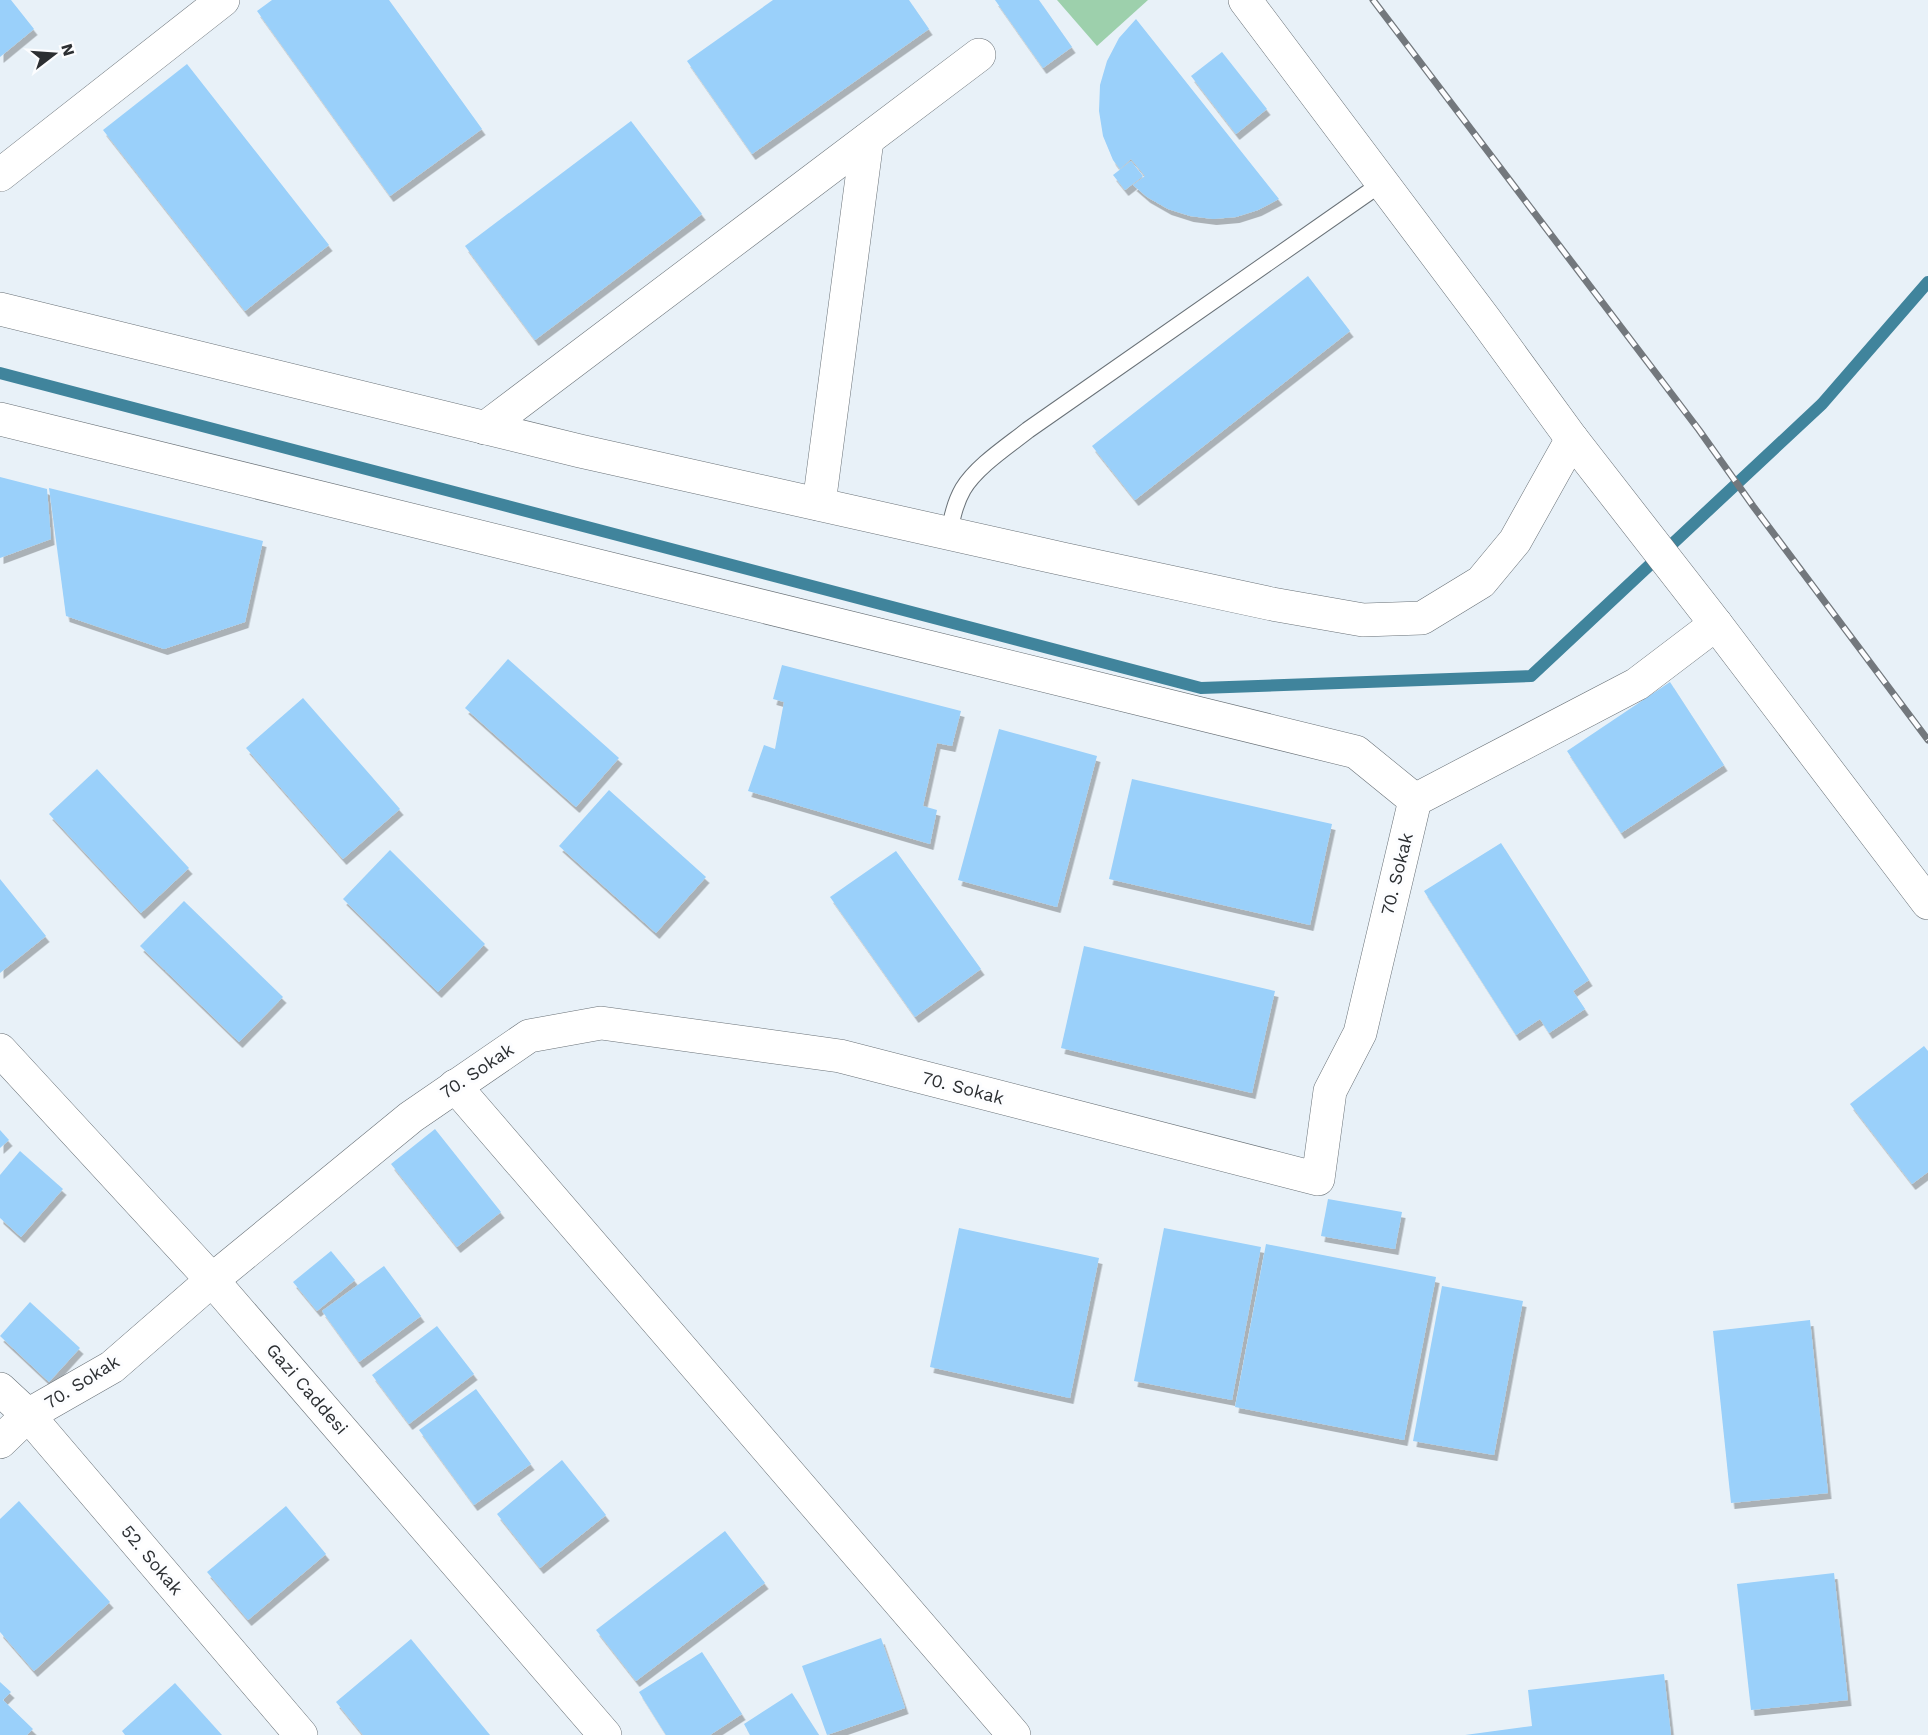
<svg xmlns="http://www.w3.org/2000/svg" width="1928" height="1735" font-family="'Work Sans',sans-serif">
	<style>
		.green { fill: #9dd0ac }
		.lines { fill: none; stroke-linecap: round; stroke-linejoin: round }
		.stream { stroke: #40849c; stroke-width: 12 }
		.building { fill: #9ad0fa; filter: url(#shadow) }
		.service-casing { stroke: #697177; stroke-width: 18 }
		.minor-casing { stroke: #697177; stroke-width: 34 }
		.tertiary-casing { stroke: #697177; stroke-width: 34 }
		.service { stroke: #fff; stroke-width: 16 }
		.minor { stroke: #fff; stroke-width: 33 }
		.tertiary { stroke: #fff; stroke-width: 33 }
		.rail-casing { stroke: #73787d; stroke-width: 7 }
		.rail { stroke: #fcfdff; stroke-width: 4.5; stroke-dasharray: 14; stroke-linecap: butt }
		.labels { text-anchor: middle; stroke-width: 6; stroke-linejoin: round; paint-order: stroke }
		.street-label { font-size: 18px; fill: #2c2f32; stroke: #fcfdff }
	</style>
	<defs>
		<filter id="shadow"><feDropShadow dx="3.5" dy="6" stdDeviation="0" flood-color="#0004"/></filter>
	</defs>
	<rect width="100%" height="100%" fill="#e8f1f8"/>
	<polygon class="green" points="1057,0 1148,0 1097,46"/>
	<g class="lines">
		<polyline class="stream" points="0,373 1201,688 1531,676 1822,404 1928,282"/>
	</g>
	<g class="building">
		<polygon points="0,0 11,0 34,29 0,57"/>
		<polygon points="272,0 389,0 482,129 390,196 257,11"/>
		<polygon points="773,0 909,0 929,29 752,154 687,61"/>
		<polygon points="995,0 1039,0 1072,47 1043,68"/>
		<polygon points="1136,19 1279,199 1258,210 1236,217 1213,219 1190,216 1168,209 1147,197 1133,185 1145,176 1131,159 1120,169 1113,160 1103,136 1099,111 1100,85 1107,61 1119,38"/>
		<polygon points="1222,52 1267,109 1236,134 1191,76"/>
		<polygon points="187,64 329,245 245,311 103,130"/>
		<polygon points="631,121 702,214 535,340 465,246"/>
		<polygon points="1131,161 1143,176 1125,190 1113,175"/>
		<polygon points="1308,276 1350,331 1135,500 1092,446"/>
		<polygon points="0,477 47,489 51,539 0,558"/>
		<polygon points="49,488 263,541 245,622 164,649 66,616"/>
		<polygon points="508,659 619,758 576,807 465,708"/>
		<polygon points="782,665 961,711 952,746 937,743 923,806 937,810 930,844 748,791 764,745 775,749 784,702 773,699"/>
		<polygon points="1670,682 1724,765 1621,833 1567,751"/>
		<polygon points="303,698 400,809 343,859 246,748"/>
		<polygon points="999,729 1097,756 1057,907 958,880"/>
		<polygon points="97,769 189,868 141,913 49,814"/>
		<polygon points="1132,779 1332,824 1310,925 1109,879"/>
		<polygon points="609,790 706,877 656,933 559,846"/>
		<polygon points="1501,843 1589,980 1573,991 1585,1009 1549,1033 1540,1019 1516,1035 1424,891"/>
		<polygon points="390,850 485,944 438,992 343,899"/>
		<polygon points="896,851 981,969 915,1017 830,897"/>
		<polygon points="0,879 46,936 0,973"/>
		<polygon points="184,901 283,997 239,1042 140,946"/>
		<polygon points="1084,946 1275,991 1252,1093 1061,1048"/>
		<polygon points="1924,1046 1928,1051 1928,1172 1912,1184 1850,1104"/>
		<polygon points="435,1129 501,1212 457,1247 391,1164"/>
		<polygon points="0,1130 9,1140 0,1148"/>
		<polygon points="20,1151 63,1189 21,1237 0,1218 0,1175"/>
		<polygon points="1328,1199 1402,1212 1395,1249 1321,1236"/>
		<polygon points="959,1228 1099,1258 1070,1398 930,1367"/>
		<polygon points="1164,1228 1261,1247 1232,1400 1134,1381"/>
		<polygon points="1266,1244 1436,1277 1404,1440 1235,1407"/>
		<polygon points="331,1251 355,1280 317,1311 293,1282"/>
		<polygon points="384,1266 421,1316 359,1362 322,1311"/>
		<polygon points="1442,1286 1523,1301 1494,1455 1413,1441"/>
		<polygon points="30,1302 80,1348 49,1382 0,1336"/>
		<polygon points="1810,1320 1828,1493 1731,1503 1713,1331"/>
		<polygon points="437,1326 474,1374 409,1424 372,1375"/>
		<polygon points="476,1389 531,1464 474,1505 419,1430"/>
		<polygon points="562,1460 606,1515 540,1568 497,1514"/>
		<polygon points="19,1501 110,1602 34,1671 0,1632 0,1519"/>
		<polygon points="286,1506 326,1554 248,1620 207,1572"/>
		<polygon points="725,1531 765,1583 636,1681 596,1630"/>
		<polygon points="1834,1573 1848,1700 1751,1710 1737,1584"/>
		<polygon points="881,1638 905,1708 827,1735 802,1666"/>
		<polygon points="411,1639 490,1735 363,1735 336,1702"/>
		<polygon points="702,1652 742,1714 710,1735 666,1735 639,1692"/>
		<polygon points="1664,1674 1671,1735 1465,1735 1532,1726 1528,1690"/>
		<polygon points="0,1682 11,1692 3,1700 33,1729 27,1735 0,1735"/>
		<polygon points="175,1683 222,1735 125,1735 122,1731"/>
		<polygon points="792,1693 819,1735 750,1735 744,1724"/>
	</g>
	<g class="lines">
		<g class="service-casing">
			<path id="service" d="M949,533C952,518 955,503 963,489C977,466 1008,446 1028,430L1382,183"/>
		</g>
		<g class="minor-casing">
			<g id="minor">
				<polyline points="1245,0 1486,321 1572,439 1716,624 1928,903"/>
				<polyline points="0,175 223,0"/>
				<polyline points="0,309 580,451 1063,559 1272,604 1363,620 1422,618 1481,582 1515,541 1572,439"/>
				<polyline points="0,419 1356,752 1415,800"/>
				<polyline points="485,428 979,55"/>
				<polyline points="819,504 867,140"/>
				<polyline points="455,1086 1014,1735"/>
				<polyline points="0,1389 28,1415 301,1735"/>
				<polyline points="0,1442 28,1415 112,1367 212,1280 411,1117 529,1036 601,1023 840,1056 1318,1179 1330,1091 1360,1033 1415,800 1637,684 1716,624"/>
			</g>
		</g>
		<g class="tertiary-casing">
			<polyline id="tertiary" points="0,1050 212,1280 605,1735"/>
		</g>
		<use href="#service" class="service"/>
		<use href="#minor" class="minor"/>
		<use href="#tertiary" class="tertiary"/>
		<g class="rail-casing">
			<polyline id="rail" points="1373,0 1699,430 1753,506 1928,740"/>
		</g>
		<use href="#rail" class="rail"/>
	</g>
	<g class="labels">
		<g class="street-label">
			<text transform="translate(1397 874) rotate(-76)" y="6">70. Sokak</text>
			<text transform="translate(477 1071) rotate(-34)" y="6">70. Sokak</text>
			<text transform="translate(963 1088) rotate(15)" y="6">70. Sokak</text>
			<text transform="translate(82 1382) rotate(-32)" y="6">70. Sokak</text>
			<text transform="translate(307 1389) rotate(49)" y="6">Gazi Caddesi</text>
			<text transform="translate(152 1560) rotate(50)" y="6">52. Sokak</text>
		</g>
	</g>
	<g transform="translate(54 54) rotate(73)" stroke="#fcfdff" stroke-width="4.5" paint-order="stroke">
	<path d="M0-4.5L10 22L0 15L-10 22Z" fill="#2c2f32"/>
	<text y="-9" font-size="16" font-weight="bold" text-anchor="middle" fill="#2c2f32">N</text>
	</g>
</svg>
